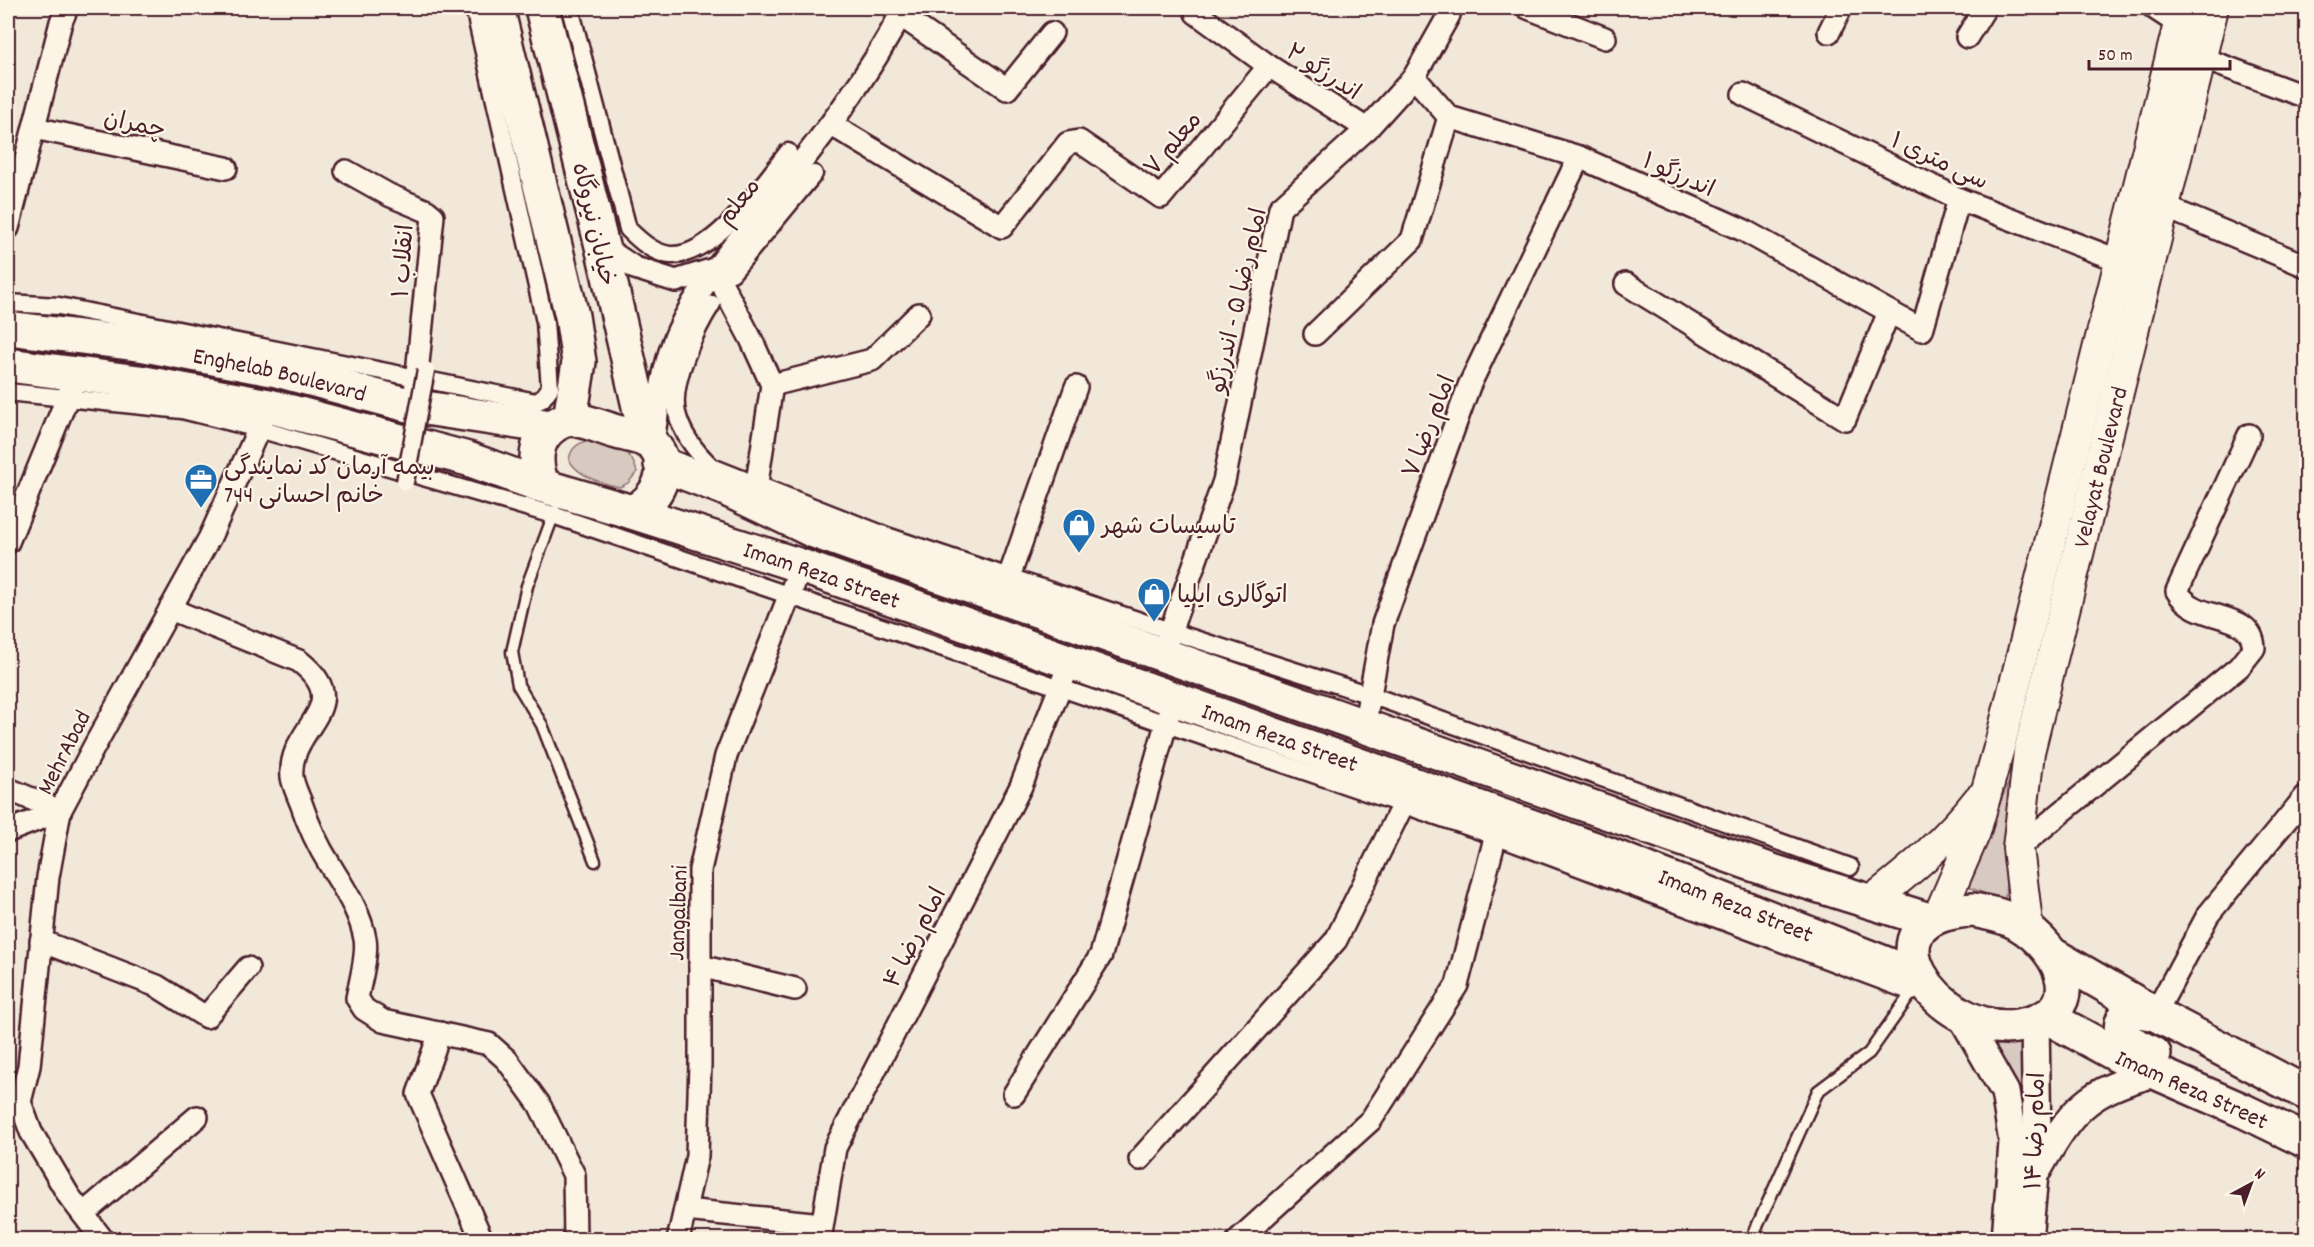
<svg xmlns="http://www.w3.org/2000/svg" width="2314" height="1247" font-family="Dekko,'Playpen Sans Arabic',sans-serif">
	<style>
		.green { fill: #d8cac0; stroke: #917476; stroke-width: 1.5 }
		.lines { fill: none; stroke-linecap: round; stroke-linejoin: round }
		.service-casing { stroke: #4a1f2b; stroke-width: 15 }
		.pedestrian-casing { stroke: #4a1f2b; stroke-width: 21 }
		.minor-casing { stroke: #4a1f2b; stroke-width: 26 }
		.tertiary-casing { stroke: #4a1f2b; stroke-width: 32 }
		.secondary-casing { stroke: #4a1f2b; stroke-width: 34 }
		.primary-casing { stroke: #4a1f2b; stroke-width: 38 }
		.service { stroke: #fcf5e5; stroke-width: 10 }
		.pedestrian { stroke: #fcf5e5; stroke-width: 16 }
		.minor { stroke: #fcf5e5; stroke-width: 21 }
		.tertiary { stroke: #fcf5e5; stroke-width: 27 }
		.secondary { stroke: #fcf5e5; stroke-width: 30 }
		.primary { stroke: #fcf5e5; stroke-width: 33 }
		.pedestrian-bridge-casing { stroke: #4a1f2b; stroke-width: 21; stroke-linecap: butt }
		.pedestrian-bridge { stroke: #fcf5e5; stroke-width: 16 }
		.labels { text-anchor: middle; stroke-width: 4.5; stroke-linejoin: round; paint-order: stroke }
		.street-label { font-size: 24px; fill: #4a1f2b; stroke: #fcf5e5 }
		.poi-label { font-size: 24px; fill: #4a1f2b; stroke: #fcf5e5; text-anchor: start }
	</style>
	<rect width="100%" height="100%" fill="#f1e8da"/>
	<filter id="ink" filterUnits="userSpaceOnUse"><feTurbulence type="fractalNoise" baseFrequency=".0167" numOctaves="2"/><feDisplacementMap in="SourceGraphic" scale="12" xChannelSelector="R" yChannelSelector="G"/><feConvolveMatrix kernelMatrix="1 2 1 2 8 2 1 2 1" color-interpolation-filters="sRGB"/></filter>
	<g filter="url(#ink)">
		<g class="green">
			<path d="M593,439C616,446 630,446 637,472L628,483L620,487C601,483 579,477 569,460C571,446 580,442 593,439Z"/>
			<polygon points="2011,777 2005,901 1965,886"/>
			<polygon points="1992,1040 2026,1044 2021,1104"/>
		</g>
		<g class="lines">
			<g class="service-casing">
				<g id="service">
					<polyline points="555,511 527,586 512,652 518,685 542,725 595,861"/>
					<polyline points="1751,1240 1818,1091 1869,1053 1915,988"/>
				</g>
			</g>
			<g class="pedestrian-casing">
				<g id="pedestrian">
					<path d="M570,8L628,229C639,240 653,253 670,255C713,258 763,183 788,152"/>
					<polyline points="732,273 814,174"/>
					<polyline points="8,303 59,306 536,402 542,399 550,388 545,322 474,8"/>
					<path d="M712,304C696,329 670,383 677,413C682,435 696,452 712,467L887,536L1170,631L1376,697L1850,867"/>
					<polyline points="8,392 182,410 259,429 553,515 1495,836 1912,992"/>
				</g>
			</g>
			<g class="minor-casing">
				<g id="minor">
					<polyline points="1528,8 1605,38"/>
					<polyline points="2154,8 2180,25"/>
					<polyline points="1196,13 1269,66 1367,129"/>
					<polyline points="900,15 1007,89 1052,33"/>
					<polyline points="1829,32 1841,8"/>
					<polyline points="1967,37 1985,8"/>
					<polyline points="2202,58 2306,97"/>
					<polyline points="1414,77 1449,117 1579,157 1743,230 1922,330 1959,199"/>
					<polyline points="1743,94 1959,199 2120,261"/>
					<polyline points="832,125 1002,227 1068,143 1079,141 1161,197 1269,66"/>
					<polyline points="34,128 226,168"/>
					<polyline points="346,171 389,195 427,211 433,216 415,393"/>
					<polyline points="2165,207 2306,266"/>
					<polyline points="8,228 61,22 67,8"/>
					<polyline points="602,246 635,268 676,281 714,269"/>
					<polyline points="714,269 751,339 772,385 754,502"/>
					<polyline points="1626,284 1845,419 1889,312"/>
					<polyline points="1315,334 1412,240 1449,117"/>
					<polyline points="772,385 872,360 919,314"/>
					<path d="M653,441C659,405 662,365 678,331C701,280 739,241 773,198C822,137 868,78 904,8"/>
					<polyline points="8,542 77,374"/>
					<polyline points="1002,597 1076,387"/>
					<path d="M170,609L299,661C358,707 287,726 292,777C293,785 298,795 301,803C308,824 318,846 330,865C344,889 360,911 365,939C368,954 360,983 357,998L364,1009L383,1021L489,1044L507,1060L539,1104L574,1175L575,1240"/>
					<polyline points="1162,655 1224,481 1280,208 1367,129 1414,77 1449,15 1450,8"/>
					<polyline points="1364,727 1383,624 1469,386 1579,157"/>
					<polyline points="8,789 60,811"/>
					<polyline points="8,831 60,811"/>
					<path d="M2018,848L2239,667L2254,648C2252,608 2196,625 2177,591L2249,435"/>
					<polyline points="41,941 157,986 206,1017 248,968"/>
					<polyline points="700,966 795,989"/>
					<polyline points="2155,1014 2208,915 2306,796"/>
					<polyline points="440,1033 418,1094 482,1240"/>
					<polyline points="1014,1094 1101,955 1173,699"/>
					<polyline points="1140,1159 1336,940 1413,784"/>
					<polyline points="685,1210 822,1224"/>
					<polyline points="83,1214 197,1117"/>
					<polyline points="103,1240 69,1196 31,1132 20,1102 29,1066 48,877 60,811 95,745 210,537 269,406"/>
					<polyline points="678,1240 697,1156 700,1064 700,870 726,756 801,566"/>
					<polyline points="820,1240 835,1148 1021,786 1070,662"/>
					<polyline points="1238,1240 1371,1120 1457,985 1501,815"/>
				</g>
			</g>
			<g class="tertiary-casing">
				<g id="tertiary">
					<polyline points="1960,1013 2005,1092 2013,1142 2006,1240"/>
					<path d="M2038,1169C2072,1109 2086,1091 2155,1073"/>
					<polyline points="2028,1240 2037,1142 2035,1022"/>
				</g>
			</g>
			<g class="secondary-casing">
				<g id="secondary">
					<path d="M1870,902C1910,871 1948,839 1979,799"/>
					<polyline points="1939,915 1975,832 2000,744 2183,8"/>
					<path id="s1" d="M2028,931L2018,848L2029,752L2213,8"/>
				</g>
			</g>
			<g class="primary-casing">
				<g id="primary">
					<polyline points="497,8 572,316 579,362 570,419"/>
					<polyline points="542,8 602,246 647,441"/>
					<path id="s2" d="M8,328L145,345L277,370L412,406L551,427"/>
					<path d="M8,365L139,382L269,406L468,459L543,486L632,512C657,501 675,467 652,444C644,437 627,435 617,432C603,428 587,421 573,419C567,419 560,422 555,425C533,439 534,465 543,486"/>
					<polyline points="661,464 724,488 814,531 1775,872 1929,920"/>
					<path id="s3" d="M632,512L801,566L1595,849L1922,978"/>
					<path d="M1973,910C1988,913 2003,915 2017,923C2064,950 2092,1015 2017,1026C1937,1038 1853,915 1973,910Z"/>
					<polyline points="2053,955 2155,1014 2306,1093"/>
					<path id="s4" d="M2047,1017L2121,1057L2244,1111L2306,1141"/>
					<path d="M2154,1054L2122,1038C2117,1012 2134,1008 2155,1014"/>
				</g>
			</g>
			<use href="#service" class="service"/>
			<use href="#pedestrian" class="pedestrian"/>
			<use href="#minor" class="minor"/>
			<use href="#tertiary" class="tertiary"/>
			<use href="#secondary" class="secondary"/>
			<use href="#primary" class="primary"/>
			<g class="pedestrian-bridge-casing">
				<polyline id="pedestrian-bridge" points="405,482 426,370"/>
			</g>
			<use href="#pedestrian-bridge" class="pedestrian-bridge"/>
		</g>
	</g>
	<defs>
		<g id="office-pin" transform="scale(1.725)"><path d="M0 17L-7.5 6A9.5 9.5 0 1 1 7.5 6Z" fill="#1f6fb2" stroke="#fcf5e5"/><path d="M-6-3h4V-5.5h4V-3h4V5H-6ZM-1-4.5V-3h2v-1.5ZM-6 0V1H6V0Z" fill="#fff"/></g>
		<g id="shop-pin" transform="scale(1.725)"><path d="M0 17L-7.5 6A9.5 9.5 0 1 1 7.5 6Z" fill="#1f6fb2" stroke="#fcf5e5"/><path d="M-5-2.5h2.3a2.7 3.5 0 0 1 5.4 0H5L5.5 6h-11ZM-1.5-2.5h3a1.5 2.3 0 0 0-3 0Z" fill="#fff"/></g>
	</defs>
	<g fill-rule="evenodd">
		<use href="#office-pin" x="201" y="480"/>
		<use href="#shop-pin" x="1079" y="525"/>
		<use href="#shop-pin" x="1154" y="594"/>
	</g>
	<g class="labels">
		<g class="street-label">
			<text transform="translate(1324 71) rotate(33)" y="8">اندرزگو ۲</text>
			<text transform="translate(135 123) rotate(12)" y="8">چمران</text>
			<text transform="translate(1172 143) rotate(-50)" y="8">معلم ۷</text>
			<text transform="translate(1940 160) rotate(25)" y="8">سی متری ۱</text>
			<text transform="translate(1679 174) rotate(24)" y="8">اندرزگو ۱</text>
			<text transform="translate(738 201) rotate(-51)" y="8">معلم</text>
			<text transform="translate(595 224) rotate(77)" y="8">خیابان نیروگاه</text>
			<text transform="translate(402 261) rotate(-86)" y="8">انقلاب ۱</text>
			<text transform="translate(1237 300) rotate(-77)" y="8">امام رضا ۵ - اندرزگو</text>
			<text dy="8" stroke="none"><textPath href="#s2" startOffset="276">Enghelab Boulevard</textPath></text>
			<text transform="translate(1428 426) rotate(-69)" y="8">امام رضا ۷</text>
			<text dy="8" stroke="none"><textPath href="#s1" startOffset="474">Velayat Boulevard</textPath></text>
			<text dy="8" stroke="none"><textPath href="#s3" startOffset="200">Imam Reza Street</textPath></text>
			<text dy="8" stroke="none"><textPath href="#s3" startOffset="686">Imam Reza Street</textPath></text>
			<text transform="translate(63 752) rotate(-63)" y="8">MehrAbad</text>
			<text dy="8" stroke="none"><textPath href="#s3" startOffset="1172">Imam Reza Street</textPath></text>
			<text transform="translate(677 913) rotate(-88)" y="8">Jangalbani</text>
			<text transform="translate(914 937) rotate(-63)" y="8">امام رضا ۴</text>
			<text dy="8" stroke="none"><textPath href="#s4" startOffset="162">Imam Reza Street</textPath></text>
			<text transform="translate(2034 1131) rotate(-88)" y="8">امام رضا ۱۴</text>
		</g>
		<g class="poi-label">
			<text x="224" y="474">بیمه آرمان کد نمایندگی<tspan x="224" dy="28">744 خانم احسانی</tspan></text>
			<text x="1102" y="533">تاسیسات شهر</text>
			<text x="1177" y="602">اتوگالری ایلیا</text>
		</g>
	</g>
	<rect width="2314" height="1247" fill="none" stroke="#fcf5e5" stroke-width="30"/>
	<rect x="15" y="15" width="2284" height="1217" fill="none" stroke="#4a1f2b" stroke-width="2" filter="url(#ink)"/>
	<g transform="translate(2251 1184) rotate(41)" stroke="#fcf5e5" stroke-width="4.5" paint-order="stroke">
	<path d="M0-4.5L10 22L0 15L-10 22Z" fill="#4a1f2b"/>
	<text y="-9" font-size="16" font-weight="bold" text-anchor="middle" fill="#4a1f2b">N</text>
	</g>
	<path d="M2089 60v9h141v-9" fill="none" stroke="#4a1f2b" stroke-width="3"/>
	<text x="2098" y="60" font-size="18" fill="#4a1f2b" stroke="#fcf5e5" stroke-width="4.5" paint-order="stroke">50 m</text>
</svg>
